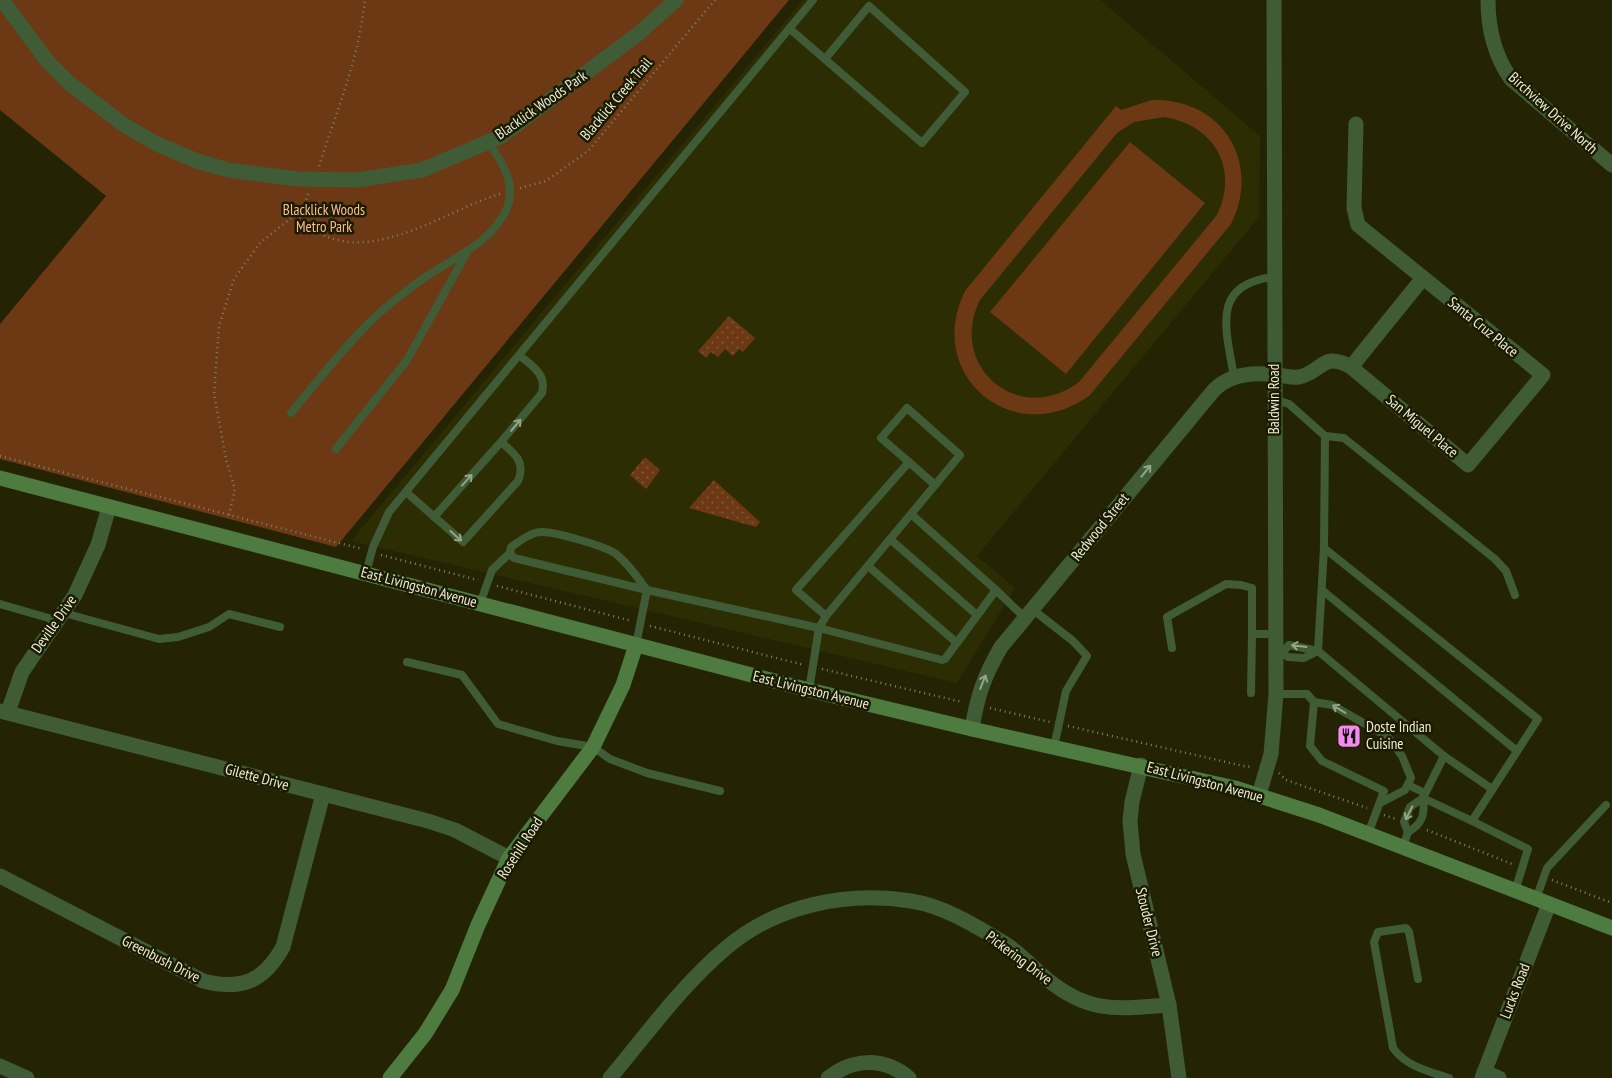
<svg xmlns="http://www.w3.org/2000/svg" width="1612" height="1078" font-family="'PT Sans Narrow',sans-serif">
	<style>
		.built { fill: #2d2d03 }
		.park { fill: #6c3914; fill-rule: evenodd }
		.garden { fill: url(#garden-dots) }
		.lines { fill: none; stroke-linecap: round; stroke-linejoin: round }
		.path { stroke: #818168; stroke-width: 2.5; stroke-dasharray: 1 4; stroke-linecap: butt }
		.lane { stroke: #3f5c37; stroke-width: 8 }
		.street { stroke: #3f5c37; stroke-width: 15 }
		.secondary { stroke: #4e7b40; stroke-width: 15 }
		.oneway { stroke: #95a488 }
		.labels { text-anchor: middle; stroke-width: 5; stroke-linejoin: round; paint-order: stroke }
		.street-label { font-size: 15px; fill: #ebecda; stroke: #1a1b00 }
		.park-label { font-size: 15px; fill: #febb91; stroke: #1a1b00 }
		.poi-label { font-size: 15px; fill: #ebecda; stroke: #1a1b00; text-anchor: start }
	</style>
	<defs>
		<pattern id="garden-dots" width="8" height="8" patternUnits="userSpaceOnUse" patternTransform="scale(1.25)"><rect width="8" height="8" fill="#6c3914"/><path d="M2 2h.1M6 6h.1" fill="none" stroke="#815636" stroke-width="1.8" stroke-linecap="round"/></pattern>
	</defs>
	<rect width="100%" height="100%" fill="#242404"/>
	<polygon class="built" points="803,0 1100,0 1260,136 1259,217 977,556 1015,588 957,683 351,541"/>
	<g class="park">
		<polygon points="0,0 789,0 336,547 0,459 0,324 106,196 0,110"/>
		<path d="M1152,100C1222,98 1262,162 1231,224L1090,395C1015,451 923,376 965,291L1116,106L1121,110ZM1164,117C1215,125 1239,169 1217,215L1079,382C1019,427 947,367 980,300L1117,133L1134,122Z"/>
		<polygon points="1130,142 1205,203 1066,374 990,312"/>
	</g>
	<g class="garden">
		<polygon points="729,316 755,338 743,352 739,349 733,356 725,349 718,357 711,352 706,358 698,351"/>
		<polygon points="645,457 660,470 646,489 630,475"/>
		<polygon points="714,480 760,522 756,527 689,508"/>
	</g>
	<g class="lines">
		<g class="path">
			<path d="M319,166C337,110 359,58 365,0"/>
			<polyline points="520,188 546,181 588,151 715,0"/>
			<path d="M296,214C304,221 314,231 323,235C380,261 446,210 500,194"/>
			<polyline points="0,456 362,549"/>
			<polyline points="229,515 235,489 226,459 214,394 219,326 234,279 260,243 296,214 305,203 309,192"/>
			<polyline points="381,555 478,580"/>
			<polyline points="497,586 632,621"/>
			<polyline points="650,626 804,665"/>
			<polyline points="822,669 962,702"/>
			<polyline points="990,708 1050,722"/>
			<polyline points="1068,726 1248,767 1252,765"/>
			<polyline points="1279,773 1286,780 1367,808"/>
			<polyline points="1384,815 1396,819"/>
			<polyline points="1427,830 1512,864"/>
			<polyline points="1552,880 1612,903"/>
		</g>
		<g class="lane">
			<polyline points="790,29 922,143 965,92 869,6 825,59"/>
			<path d="M1234,377C1226,329 1210,284 1274,277"/>
			<polyline points="1274,399 1289,404 1325,436 1324,548 1318,651"/>
			<path d="M291,413C317,382 342,349 371,321C387,305 406,291 424,278C453,258 492,243 507,208C517,184 501,160 488,142"/>
			<polyline points="1325,436 1344,438 1495,559 1506,571 1515,595"/>
			<polyline points="336,449 407,360 466,254"/>
			<polyline points="909,462 935,485"/>
			<path d="M406,492L463,542L518,481C526,462 515,454 501,442L542,393C547,374 532,366 519,355"/>
			<polyline points="434,517 501,442"/>
			<polyline points="890,539 977,615"/>
			<polyline points="1324,548 1538,719 1472,821 1528,849 1515,891"/>
			<polyline points="868,566 957,643"/>
			<polyline points="366,573 373,547 389,512 813,0"/>
			<polyline points="996,590 911,514 826,616 819,628 942,660 945,659 996,590 1025,618"/>
			<polyline points="1322,590 1517,751"/>
			<polyline points="0,604 59,621"/>
			<path d="M480,604L492,570L510,553L511,547C520,541 531,532 542,532C556,532 605,546 616,554C629,564 637,577 647,590L514,558L510,553"/>
			<polyline points="1032,609 1073,641 1087,656 1066,691 1054,747"/>
			<polyline points="64,613 159,639 178,637 209,627 229,614 280,627"/>
			<polyline points="826,616 796,590 909,462 881,438 907,408 960,455 911,514"/>
			<polyline points="636,645 647,590 819,628 809,690"/>
			<polyline points="1172,648 1167,617 1226,584 1241,585 1252,588 1252,634 1276,634"/>
			<polyline points="1278,652 1288,657 1304,658 1318,651"/>
			<polyline points="1282,653 1289,645 1318,651 1444,756 1423,798 1410,807 1404,822 1408,832"/>
			<polyline points="407,662 462,675 498,724 557,741 593,747 610,759 647,773 720,791"/>
			<polyline points="1251,693 1252,634"/>
			<polyline points="1276,694 1307,694 1314,702 1310,746 1322,761 1384,791 1368,834"/>
			<polyline points="1314,702 1332,705 1388,737 1402,756 1411,778 1405,790 1380,803"/>
			<polyline points="1444,756 1492,789"/>
			<polyline points="1408,785 1425,793"/>
			<polyline points="1423,798 1472,821"/>
			<path d="M1403,847L1408,832C1423,824 1425,813 1423,798"/>
			<polyline points="1536,899 1547,868 1606,805"/>
			<path d="M1418,979L1409,932L1406,928L1378,932L1374,942L1393,1048C1407,1067 1428,1071 1449,1078"/>
		</g>
		<g class="street">
			<polyline points="2,0 48,62 69,83 124,125 157,144 197,161 228,170 297,179 357,180 422,170 500,137 638,34 676,0"/>
			<path d="M1488,0C1488,29 1494,55 1511,79L1612,165"/>
			<polyline points="1351,367 1423,278"/>
			<polyline points="0,711 428,821 455,830 509,858"/>
			<polyline points="8,712 22,672 75,595 98,545 109,507"/>
			<path d="M972,729C977,697 984,676 1001,647L1214,390C1230,374 1254,372 1276,375C1283,375 1291,378 1299,377C1323,372 1321,351 1351,367L1468,465L1543,375L1358,225L1354,208L1356,124"/>
			<polyline points="1141,765 1132,802 1130,821 1133,854 1169,1005 1179,1078"/>
			<polyline points="1259,795 1271,754 1276,694 1274,0"/>
			<path d="M0,876L203,981C242,991 264,981 283,947L323,794"/>
			<polyline points="0,1066 27,1078"/>
			<polyline points="1484,1072 1499,1078"/>
			<path d="M610,1078C646,1035 683,984 726,948C776,905 847,891 911,901C944,906 976,926 1004,943C1020,953 1033,968 1048,980C1090,1014 1118,1009 1169,1005"/>
			<path d="M828,1078C853,1058 884,1057 909,1078"/>
			<polyline points="1482,1078 1549,904"/>
		</g>
		<g class="secondary">
			<polyline points="0,478 809,690 972,729 1235,788 1319,815 1612,928"/>
			<polyline points="390,1078 425,1034 452,990 478,925 509,858 593,747 623,685 636,645"/>
		</g>
	</g>
	<defs><path id="oneway-shaft" d="M-6 0H5M1.5-3L5.5 0L1.5 3" fill="none" stroke-width="1.6" stroke-linecap="round" stroke-linejoin="round" transform="scale(1.25)"/></defs>
	<g class="oneway">
		<use href="#oneway-shaft" transform="translate(516 425) rotate(-50)"/>
		<use href="#oneway-shaft" transform="translate(1146 471) rotate(-51)"/>
		<use href="#oneway-shaft" transform="translate(467 480) rotate(-48)"/>
		<use href="#oneway-shaft" transform="translate(456 536) rotate(42)"/>
		<use href="#oneway-shaft" transform="translate(1299 646) rotate(-173)"/>
		<use href="#oneway-shaft" transform="translate(983 682) rotate(-68)"/>
		<use href="#oneway-shaft" transform="translate(1339 709) rotate(-149)"/>
		<use href="#oneway-shaft" transform="translate(1409 813) rotate(117)"/>
	</g>
	<defs>
		<g id="restaurant-square" transform="scale(1.25)"><rect x="-9" y="-9" width="18" height="18" rx="4" fill="#f489f0" stroke="#1a1b00"/><path d="M-5-6h1v4h1v-4h1v4h1v-4h1v5L-1.5 .5V6h-2V.5L-5-1ZM5-6V6H3V1.5H1.5Q1.5-4 5-6Z" fill="#111"/></g>
	</defs>
	<g fill-rule="evenodd">
		<use href="#restaurant-square" x="1349" y="736"/>
	</g>
	<g class="labels">
		<g class="street-label">
			<text transform="translate(616 99) rotate(-50)" y="5">Blacklick Creek Trail</text>
			<text transform="translate(541 105) rotate(-35)" y="5">Blacklick Woods Park</text>
			<text transform="translate(1553 113) rotate(42)" y="5">Birchview Drive North</text>
			<text transform="translate(1483 327) rotate(39)" y="5">Santa Cruz Place</text>
			<text transform="translate(1274 399) rotate(-90)" y="5">Baldwin Road</text>
			<text transform="translate(1422 426) rotate(40)" y="5">San Miguel Place</text>
			<text transform="translate(1100 527) rotate(-51)" y="5">Redwood Street</text>
			<text transform="translate(419 587) rotate(15)" y="5">East Livingston Avenue</text>
			<text transform="translate(54 624) rotate(-55)" y="5">Deville Drive</text>
			<text transform="translate(811 690) rotate(14)" y="5">East Livingston Avenue</text>
			<text transform="translate(257 777) rotate(15)" y="5">Gilette Drive</text>
			<text transform="translate(1205 782) rotate(15)" y="5">East Livingston Avenue</text>
			<text transform="translate(520 848) rotate(-57)" y="5">Rosehill Road</text>
			<text transform="translate(1149 922) rotate(76)" y="5">Stouder Drive</text>
			<text transform="translate(1019 958) rotate(37)" y="5">Pickering Drive</text>
			<text transform="translate(161 959) rotate(27)" y="5">Greenbush Drive</text>
			<text transform="translate(1515 991) rotate(-69)" y="5">Lucks Road</text>
		</g>
		<g class="park-label">
			<text x="324" y="215">Blacklick Woods<tspan x="324" dy="17">Metro Park</tspan></text>
		</g>
		<g class="poi-label">
			<text x="1366" y="732">Doste Indian<tspan x="1366" dy="17">Cuisine</tspan></text>
		</g>
	</g>
</svg>
